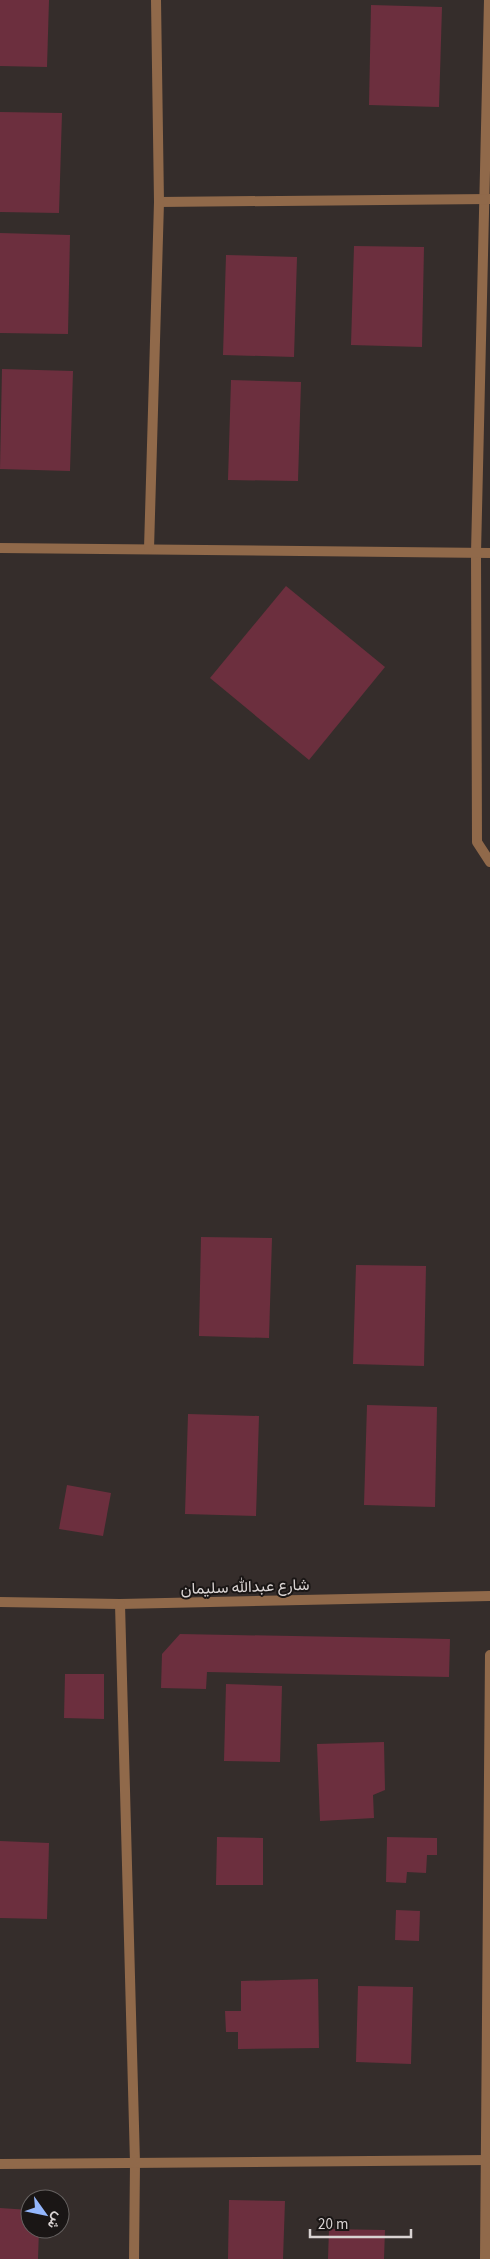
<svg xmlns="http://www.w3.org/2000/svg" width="490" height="2259" font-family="'Source Sans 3',Vazirmatn,sans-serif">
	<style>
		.building { fill: #6c2f3e }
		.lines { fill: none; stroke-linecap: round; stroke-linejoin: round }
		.minor { stroke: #90694a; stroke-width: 10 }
		.labels { text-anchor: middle; stroke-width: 4; stroke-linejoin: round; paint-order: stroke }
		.street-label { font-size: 16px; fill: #d9d3d2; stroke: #1a1615 }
	</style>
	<rect width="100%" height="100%" fill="#352d2b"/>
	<g class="building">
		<polygon points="0,0 49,0 47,67 0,66"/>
		<polygon points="371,5 442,7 439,107 369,105"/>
		<polygon points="0,112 62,113 59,213 0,212"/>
		<polygon points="0,233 70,235 68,334 0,333"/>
		<polygon points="354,246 424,247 422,347 351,345"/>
		<polygon points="226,255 297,257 294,357 223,355"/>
		<polygon points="2,369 73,371 70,471 0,469"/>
		<polygon points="231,380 301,382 298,481 228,480"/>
		<polygon points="286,586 385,667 309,760 210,678"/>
		<polygon points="201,1237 272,1238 269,1338 199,1336"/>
		<polygon points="356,1265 426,1266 424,1366 353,1364"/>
		<polygon points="367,1405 437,1407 435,1507 364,1505"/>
		<polygon points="188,1414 259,1416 256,1516 185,1514"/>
		<polygon points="67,1485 111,1493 103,1536 59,1529"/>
		<polygon points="180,1634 450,1639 449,1677 207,1672 206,1689 161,1688 162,1654"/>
		<polygon points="65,1674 104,1674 104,1719 64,1718"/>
		<polygon points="226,1684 282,1686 280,1762 224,1761"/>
		<polygon points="384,1742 385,1790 373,1795 374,1818 320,1821 317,1744"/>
		<polygon points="217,1837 263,1838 263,1885 216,1885"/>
		<polygon points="387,1837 437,1838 437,1855 427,1855 426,1873 407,1872 406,1883 386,1882"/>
		<polygon points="0,1841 49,1843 47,1919 0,1918"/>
		<polygon points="396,1910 420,1911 419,1941 395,1940"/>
		<polygon points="318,1979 319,2048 238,2049 238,2032 226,2032 225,2011 241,2011 241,1981"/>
		<polygon points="358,1986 413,1987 411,2064 356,2062"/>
		<polygon points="229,2200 285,2201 283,2259 228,2259"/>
		<polygon points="0,2208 30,2210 30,2229 39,2229 38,2259 0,2259"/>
		<polygon points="329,2229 385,2230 384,2259 328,2259"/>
	</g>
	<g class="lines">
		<g class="minor">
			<polyline points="489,0 476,553 477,842 490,862"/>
			<polyline points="159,202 489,199"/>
			<polyline points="0,548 490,553"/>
			<polyline points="149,549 159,202 156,0"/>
			<polyline points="0,1602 120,1604 490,1596"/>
			<polyline points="120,1604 135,2163 134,2259"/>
			<polyline points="0,2164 489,2160"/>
			<polyline points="485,2259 490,1655"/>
		</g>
	</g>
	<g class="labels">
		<g class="street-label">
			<text transform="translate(245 1586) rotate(-2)" y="6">شارع عبدالله سليمان</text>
		</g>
	</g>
	<g transform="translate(45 2214) rotate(123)"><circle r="24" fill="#1a1615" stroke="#666261"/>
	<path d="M0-4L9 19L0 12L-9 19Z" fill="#94b7fd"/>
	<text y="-8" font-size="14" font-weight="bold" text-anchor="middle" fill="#d9d3d2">ش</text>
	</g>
	<path d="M310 2229v8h101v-8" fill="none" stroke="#d9d3d2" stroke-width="2.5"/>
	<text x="318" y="2229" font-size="15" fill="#d9d3d2" stroke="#1a1615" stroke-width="4" paint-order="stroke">20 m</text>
</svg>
